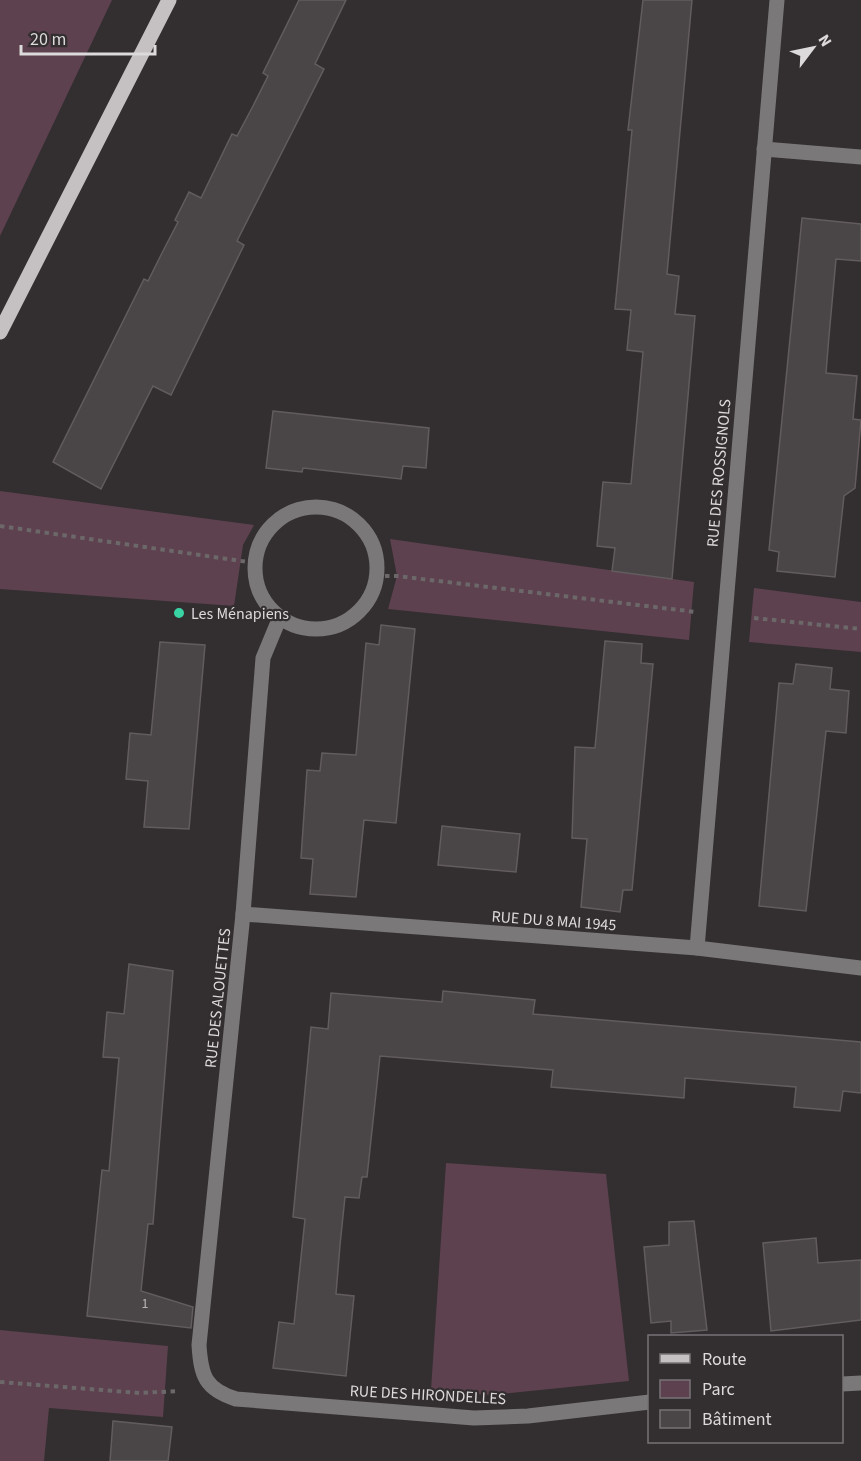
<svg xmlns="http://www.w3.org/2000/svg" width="861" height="1461" font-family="'Source Sans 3',sans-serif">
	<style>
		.green { fill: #5d414f }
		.building { fill: #4a4547; stroke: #625c5f; stroke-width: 1.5 }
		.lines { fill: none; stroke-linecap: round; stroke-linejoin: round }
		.path { stroke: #6c6769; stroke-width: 4; stroke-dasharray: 4.5 4.5; stroke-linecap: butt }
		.minor { stroke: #7a7879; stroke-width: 15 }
		.major { stroke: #c5c0c2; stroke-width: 15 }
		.poi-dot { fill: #3ad4a4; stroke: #332e30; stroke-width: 2 }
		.labels { text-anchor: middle; stroke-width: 4.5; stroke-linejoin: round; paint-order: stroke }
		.number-label { font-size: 14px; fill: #b8b5b7 }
		.street-label { font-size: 16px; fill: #dddadc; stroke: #332e30 }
		.poi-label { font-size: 16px; fill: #dddadc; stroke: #332e30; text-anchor: start }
	</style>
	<rect width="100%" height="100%" fill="#332e30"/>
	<g class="green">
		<polygon points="0,0 112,0 0,236"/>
		<polygon points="0,491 254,525 243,545 234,606 0,589"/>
		<polygon points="390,539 694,582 689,640 388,609 397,576"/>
		<polygon points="754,588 861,602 861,652 749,642"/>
		<polygon points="446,1163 606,1174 629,1381 490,1395 431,1390"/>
		<polygon points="0,1330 168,1346 163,1417 49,1408 44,1461 0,1461"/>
	</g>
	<g class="building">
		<polygon points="299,0 346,0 315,64 324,69 237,241 244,245 171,395 153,386 101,489 53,462 144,279 148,281 163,251 178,222 175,220 189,192 201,198 232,134 237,136 253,106 268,76 263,73"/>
		<polygon points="643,0 692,0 667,274 679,276 675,314 695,316 672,579 612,571 615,548 597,546 603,482 631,484 643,352 627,350 631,310 615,309 632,130 628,130"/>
		<polygon points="802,218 861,224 861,261 836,259 829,336 826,373 857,376 853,419 861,420 855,488 844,496 835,577 777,571 779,552 769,550"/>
		<polygon points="273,411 429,428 426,468 403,466 401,479 303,468 302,472 266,468"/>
		<polygon points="381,625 415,629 396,823 364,820 356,897 310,894 313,859 301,858 307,770 320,771 322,753 356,755 366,643 379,645"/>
		<polygon points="605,641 642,644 641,663 653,664 632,890 623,890 620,912 581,907 587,839 572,838 575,747 595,748"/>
		<polygon points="160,642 205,645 189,829 144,827 148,781 126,779 130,733 151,735"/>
		<polygon points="796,664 832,668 830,689 849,691 846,733 826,731 806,911 759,906 779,683 793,684"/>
		<polygon points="442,826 520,834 516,872 438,865"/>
		<polygon points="129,964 173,971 153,1224 148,1224 141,1291 193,1307 191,1328 87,1316 102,1170 109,1171 119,1058 103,1057 107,1012 124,1014"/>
		<polygon points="443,991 535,1000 533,1014 861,1042 861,1093 843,1091 840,1111 794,1107 796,1087 685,1078 684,1098 551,1087 553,1070 380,1056 367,1177 362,1177 359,1198 345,1197 340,1245 336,1294 354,1296 346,1376 273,1368 279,1322 294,1324 305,1219 293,1217 311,1027 328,1029 331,993 442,1002"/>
		<polygon points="694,1221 707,1330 671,1333 671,1321 651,1323 644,1247 669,1245 669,1222"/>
		<polygon points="816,1238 818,1263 861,1260 861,1320 771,1331 763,1243"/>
		<polygon points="113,1421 172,1427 168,1461 110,1461"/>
	</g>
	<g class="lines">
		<g class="path">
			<polyline points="0,526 255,563"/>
			<polyline points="376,576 397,576 696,612"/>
			<polyline points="754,618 861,629"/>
			<polyline points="0,1382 140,1393 179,1391"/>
		</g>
		<g class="minor">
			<polyline points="764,149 861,157"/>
			<circle cx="316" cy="568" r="61"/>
			<path d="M280,617L263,658L243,914L199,1345C201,1376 205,1389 236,1399L474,1418L528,1416L650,1402"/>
			<polyline points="243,914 697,948 861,968"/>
			<polyline points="697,948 777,0"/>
			<polyline points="842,1384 861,1383"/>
		</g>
		<polyline class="major" points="0,332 169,0"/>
	</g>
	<circle class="poi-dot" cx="179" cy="613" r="6"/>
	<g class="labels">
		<g class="number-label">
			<text x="145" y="1308">1</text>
		</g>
		<g class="street-label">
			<text transform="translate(718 473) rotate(-85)" y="6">RUE DES ROSSIGNOLS</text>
			<text transform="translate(554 920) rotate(4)" y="6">RUE DU 8 MAI 1945</text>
			<text transform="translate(217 998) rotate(-84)" y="6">RUE DES ALOUETTES</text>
			<text transform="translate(428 1394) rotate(3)" y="6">RUE DES HIRONDELLES</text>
		</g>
		<g class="poi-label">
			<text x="191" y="619">Les Ménapiens</text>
		</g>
	</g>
	<rect x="648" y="1335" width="195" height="108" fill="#332e30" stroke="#777375" stroke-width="1.5"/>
	<rect x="660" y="1354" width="30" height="9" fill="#c5c0c2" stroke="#777375" stroke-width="1.5"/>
	<text x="702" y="1365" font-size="18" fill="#dddadc">Route</text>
	<rect x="660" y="1380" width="30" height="18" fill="#5d414f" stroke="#777375" stroke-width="1.5"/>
	<text x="702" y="1395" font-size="18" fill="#dddadc">Parc</text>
	<rect x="660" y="1410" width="30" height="18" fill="#4a4547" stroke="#777375" stroke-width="1.5"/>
	<text x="702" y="1425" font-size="18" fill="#dddadc">Bâtiment</text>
	<g transform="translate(813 48) rotate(58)" stroke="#332e30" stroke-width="4.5" paint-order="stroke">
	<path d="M0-4.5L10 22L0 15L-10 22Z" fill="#dddadc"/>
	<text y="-9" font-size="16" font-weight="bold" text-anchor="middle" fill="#dddadc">N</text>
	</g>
	<path d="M21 45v9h134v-9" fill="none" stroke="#dddadc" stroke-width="3"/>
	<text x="30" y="45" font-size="18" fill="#dddadc" stroke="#332e30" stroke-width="4.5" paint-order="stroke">20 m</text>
</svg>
